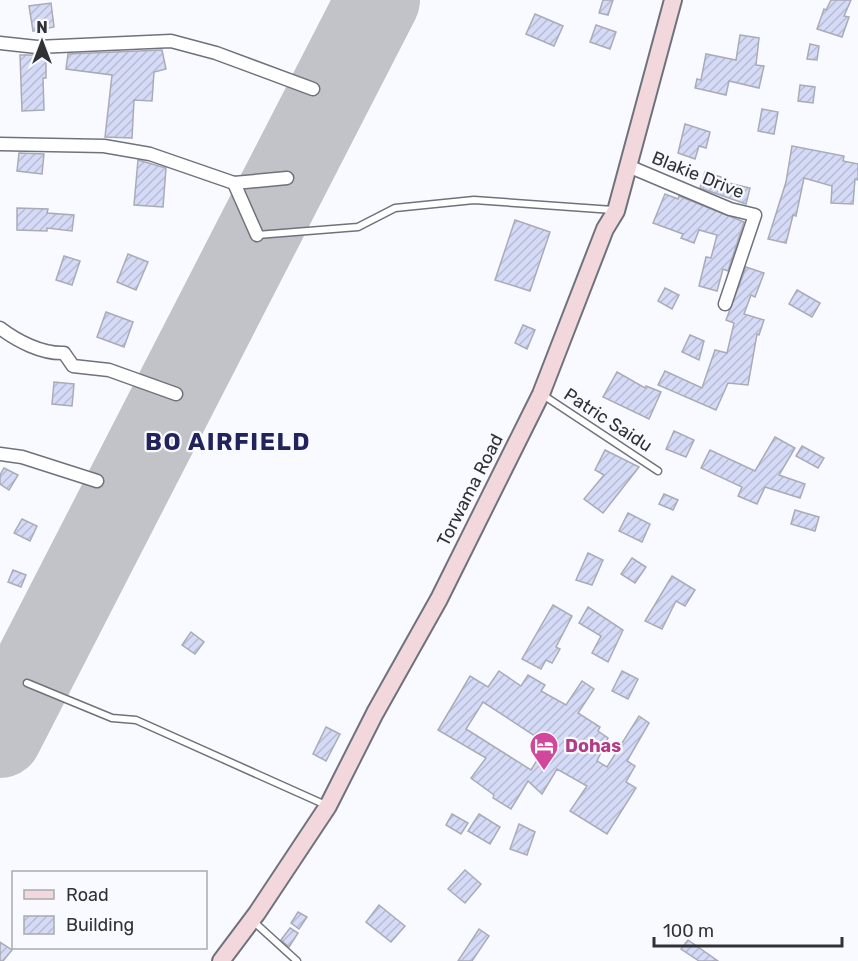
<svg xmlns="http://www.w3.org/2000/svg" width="858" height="961" font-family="Rubik,sans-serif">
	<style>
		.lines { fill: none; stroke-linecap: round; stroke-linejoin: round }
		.runway { stroke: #c2c3c8; stroke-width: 84 }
		.building { fill: url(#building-hatch); stroke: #a9abb7; stroke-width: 1.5; fill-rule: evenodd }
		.service-casing { stroke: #6f727c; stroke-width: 9 }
		.minor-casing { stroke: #6f727c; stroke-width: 15 }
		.secondary-casing { stroke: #6f727c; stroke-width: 20 }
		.service { stroke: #fff; stroke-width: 6 }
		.minor { stroke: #fff; stroke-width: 12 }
		.secondary { stroke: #f2d8dc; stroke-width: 16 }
		.labels { text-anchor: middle; stroke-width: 4.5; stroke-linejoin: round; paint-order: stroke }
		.street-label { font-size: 18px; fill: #313236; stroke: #f9faff }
		.hotel-label { font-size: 18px; font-weight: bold; fill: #b23c85; stroke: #f9faff; text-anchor: start }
		.district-label { font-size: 24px; font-weight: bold; letter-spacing: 1.5px; fill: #22225c; stroke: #f9faff }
	</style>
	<defs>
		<pattern id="building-hatch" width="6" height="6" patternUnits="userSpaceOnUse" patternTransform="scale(1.5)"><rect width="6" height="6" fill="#d5dbf6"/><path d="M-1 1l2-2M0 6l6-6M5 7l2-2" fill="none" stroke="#b7bcd4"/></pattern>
	</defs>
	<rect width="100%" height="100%" fill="#f9faff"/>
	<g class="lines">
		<polyline class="runway" points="0,736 378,0"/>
	</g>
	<g class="building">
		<polygon points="603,0 613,0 608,15 599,13"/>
		<polygon points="831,0 851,0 844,16 849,17 842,37 817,29 824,9 826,10"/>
		<polygon points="51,3 54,27 33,31 29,6"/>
		<polygon points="535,14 563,26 554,46 526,34"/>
		<polygon points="596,25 616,32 610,49 590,42"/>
		<polygon points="740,35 759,38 756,65 764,66 759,88 729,81 726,95 695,88 697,79 701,80 706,54 736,60"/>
		<polygon points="810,44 819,46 817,60 807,59"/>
		<polygon points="162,50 166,69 154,72 152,101 134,100 132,138 105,137 112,75 66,69 68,54"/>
		<polygon points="20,55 46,55 46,78 43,78 44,110 22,111"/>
		<polygon points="800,85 815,87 813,103 798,101"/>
		<polygon points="762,109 778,112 774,134 758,131"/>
		<polygon points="685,124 710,132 706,148 699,146 695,159 678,153"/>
		<polygon points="792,146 844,156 843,161 858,164 858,180 855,179 853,204 831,203 832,186 804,178 796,216 793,215 786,243 768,239 786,182"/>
		<polygon points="19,153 44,154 42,174 17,171"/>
		<polygon points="138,160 166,168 163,207 134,205"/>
		<polygon points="705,172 721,177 720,181 750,188 746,204 700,188"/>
		<polygon points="665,194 678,199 679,196 744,222 728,271 723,269 717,291 699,286 706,257 711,258 717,235 699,230 694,243 681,238 683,234 653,223"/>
		<polygon points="17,208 48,209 47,213 74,215 72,231 47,228 47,231 17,230"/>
		<polygon points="515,220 550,232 530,291 495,280"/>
		<polygon points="128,254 148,262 136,290 117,282"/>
		<polygon points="64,256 80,261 72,285 56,280"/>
		<polygon points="746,267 764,273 755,297 751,295 744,314 764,320 759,335 757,334 748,385 728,383 716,410 658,385 665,371 702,388 715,350 727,353 734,323 726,320"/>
		<polygon points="665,288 679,295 672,309 658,301"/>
		<polygon points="797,290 820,303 812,317 789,304"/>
		<polygon points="106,312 133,322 124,347 97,337"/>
		<polygon points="523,325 535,330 527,349 515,343"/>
		<polygon points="690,335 704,341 699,360 682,352"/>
		<polygon points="617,372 645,388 646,386 661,392 649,419 603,397"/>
		<polygon points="54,382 74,384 72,406 52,404"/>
		<polygon points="674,431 694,440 686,457 666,449"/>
		<polygon points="775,437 795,448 779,475 805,484 800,498 765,487 757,504 738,496 742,487 701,468 710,450 755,471"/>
		<polygon points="802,446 824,458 818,468 796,456"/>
		<polygon points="605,450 639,467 603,513 584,499 604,475 595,470"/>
		<polygon points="4,468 18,475 9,490 0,484 0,475"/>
		<polygon points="664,494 678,500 673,510 659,504"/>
		<polygon points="795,510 819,517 815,531 791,524"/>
		<polygon points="628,513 650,524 642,542 619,531"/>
		<polygon points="22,519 37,526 30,541 14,533"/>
		<polygon points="588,553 603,560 592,585 576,580"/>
		<polygon points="632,558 646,567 635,583 621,574"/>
		<polygon points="13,570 26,575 21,587 8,582"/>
		<polygon points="672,576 695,590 685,606 676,601 662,629 645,621"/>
		<polygon points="553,605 572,616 556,647 560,649 552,663 546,660 541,669 522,659"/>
		<polygon points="588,607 623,630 608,662 592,653 601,636 579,623"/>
		<polygon points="191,632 204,642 195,654 182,645"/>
		<path d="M499,671L521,686L528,675L545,685L541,691L566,705L582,681L594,689L578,713L600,727L598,731L608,738L597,761L607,767L639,716L649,723L627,761L635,766L626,782L636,788L607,834L570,811L587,786L557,769L542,794L528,781L511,809L493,798L494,795L471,778L486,758L438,730L470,676L488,687ZM483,702L547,744L531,770L466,729Z"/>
		<polygon points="622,671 638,679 628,699 612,691"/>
		<polygon points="326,727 340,734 326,761 313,754"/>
		<polygon points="452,814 468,823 461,834 446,825"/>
		<polygon points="479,814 500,827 490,844 468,831"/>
		<polygon points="519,824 535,832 527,855 510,849"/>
		<polygon points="465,870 481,884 465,903 448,889"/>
		<polygon points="379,905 405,926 391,942 366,922"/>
		<polygon points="298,912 307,917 299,929 291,923"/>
		<polygon points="290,928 298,933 289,947 281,940"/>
		<polygon points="479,929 489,936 472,961 458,961"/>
		<polygon points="688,940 718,961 699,961 681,949"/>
		<polygon points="0,942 12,950 3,961 0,961"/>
	</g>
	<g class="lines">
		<g class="service-casing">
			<g id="service">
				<polyline points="257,235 358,227 395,208 474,200 613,210"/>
				<polyline points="543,395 658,471"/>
				<polyline points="27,683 112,718 136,720 328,806"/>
				<polyline points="253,921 297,961"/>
			</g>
		</g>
		<g class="minor-casing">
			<g id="minor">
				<polyline points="0,43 37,47 171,41 216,53 313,89"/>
				<polyline points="0,144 104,146 150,154 234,183"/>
				<polyline points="628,166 730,209 755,215 725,304"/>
				<polyline points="257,235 234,183 287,178"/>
				<path d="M0,328C17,341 42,354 64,353L73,366L109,370L176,394"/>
				<polyline points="0,454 22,457 97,481"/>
			</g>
		</g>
		<g class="secondary-casing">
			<polyline id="secondary" points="221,961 257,913 328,806 375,713 439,599 541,394 605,229 616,211 673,0"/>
		</g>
		<use href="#service" class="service"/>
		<use href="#minor" class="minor"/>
		<use href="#secondary" class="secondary"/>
	</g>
	<defs>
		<g id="hotel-pin" transform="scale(1.5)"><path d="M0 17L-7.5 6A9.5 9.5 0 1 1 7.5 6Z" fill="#d1479c" stroke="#f9faff"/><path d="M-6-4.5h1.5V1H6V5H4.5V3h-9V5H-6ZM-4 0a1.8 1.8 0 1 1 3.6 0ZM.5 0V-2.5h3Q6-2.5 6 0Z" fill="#fff"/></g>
	</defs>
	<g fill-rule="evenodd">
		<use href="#hotel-pin" x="544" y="746"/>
	</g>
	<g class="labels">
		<g class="street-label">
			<text transform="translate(698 175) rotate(22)" y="6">Blakie Drive</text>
			<text transform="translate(608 420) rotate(33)" y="6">Patric Saidu</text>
			<text transform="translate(470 490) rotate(-63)" y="6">Torwama Road</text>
		</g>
		<g class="hotel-label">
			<text x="565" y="752">Dohas</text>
		</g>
		<g class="district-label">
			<text x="228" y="450">BO AIRFIELD</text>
		</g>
	</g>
	<rect x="12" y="871" width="195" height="78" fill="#f9faff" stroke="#a9aaaf" stroke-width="1.5"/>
	<rect x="24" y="890" width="30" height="9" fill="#f2d8dc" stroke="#a9aaaf" stroke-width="1.5"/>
	<text x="66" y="901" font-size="18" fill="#313236">Road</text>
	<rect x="24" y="916" width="30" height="18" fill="url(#building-hatch)" stroke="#a9aaaf" stroke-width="1.5"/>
	<text x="66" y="931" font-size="18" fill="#313236">Building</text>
	<g transform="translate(42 42)" stroke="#f9faff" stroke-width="4.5" paint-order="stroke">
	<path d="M0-4.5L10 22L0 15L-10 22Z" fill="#313236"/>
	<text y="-9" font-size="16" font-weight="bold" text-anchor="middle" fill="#313236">N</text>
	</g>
	<path d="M654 937v9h188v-9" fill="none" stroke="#313236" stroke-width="3"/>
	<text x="663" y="937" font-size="18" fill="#313236" stroke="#f9faff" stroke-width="4.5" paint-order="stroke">100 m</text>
</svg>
